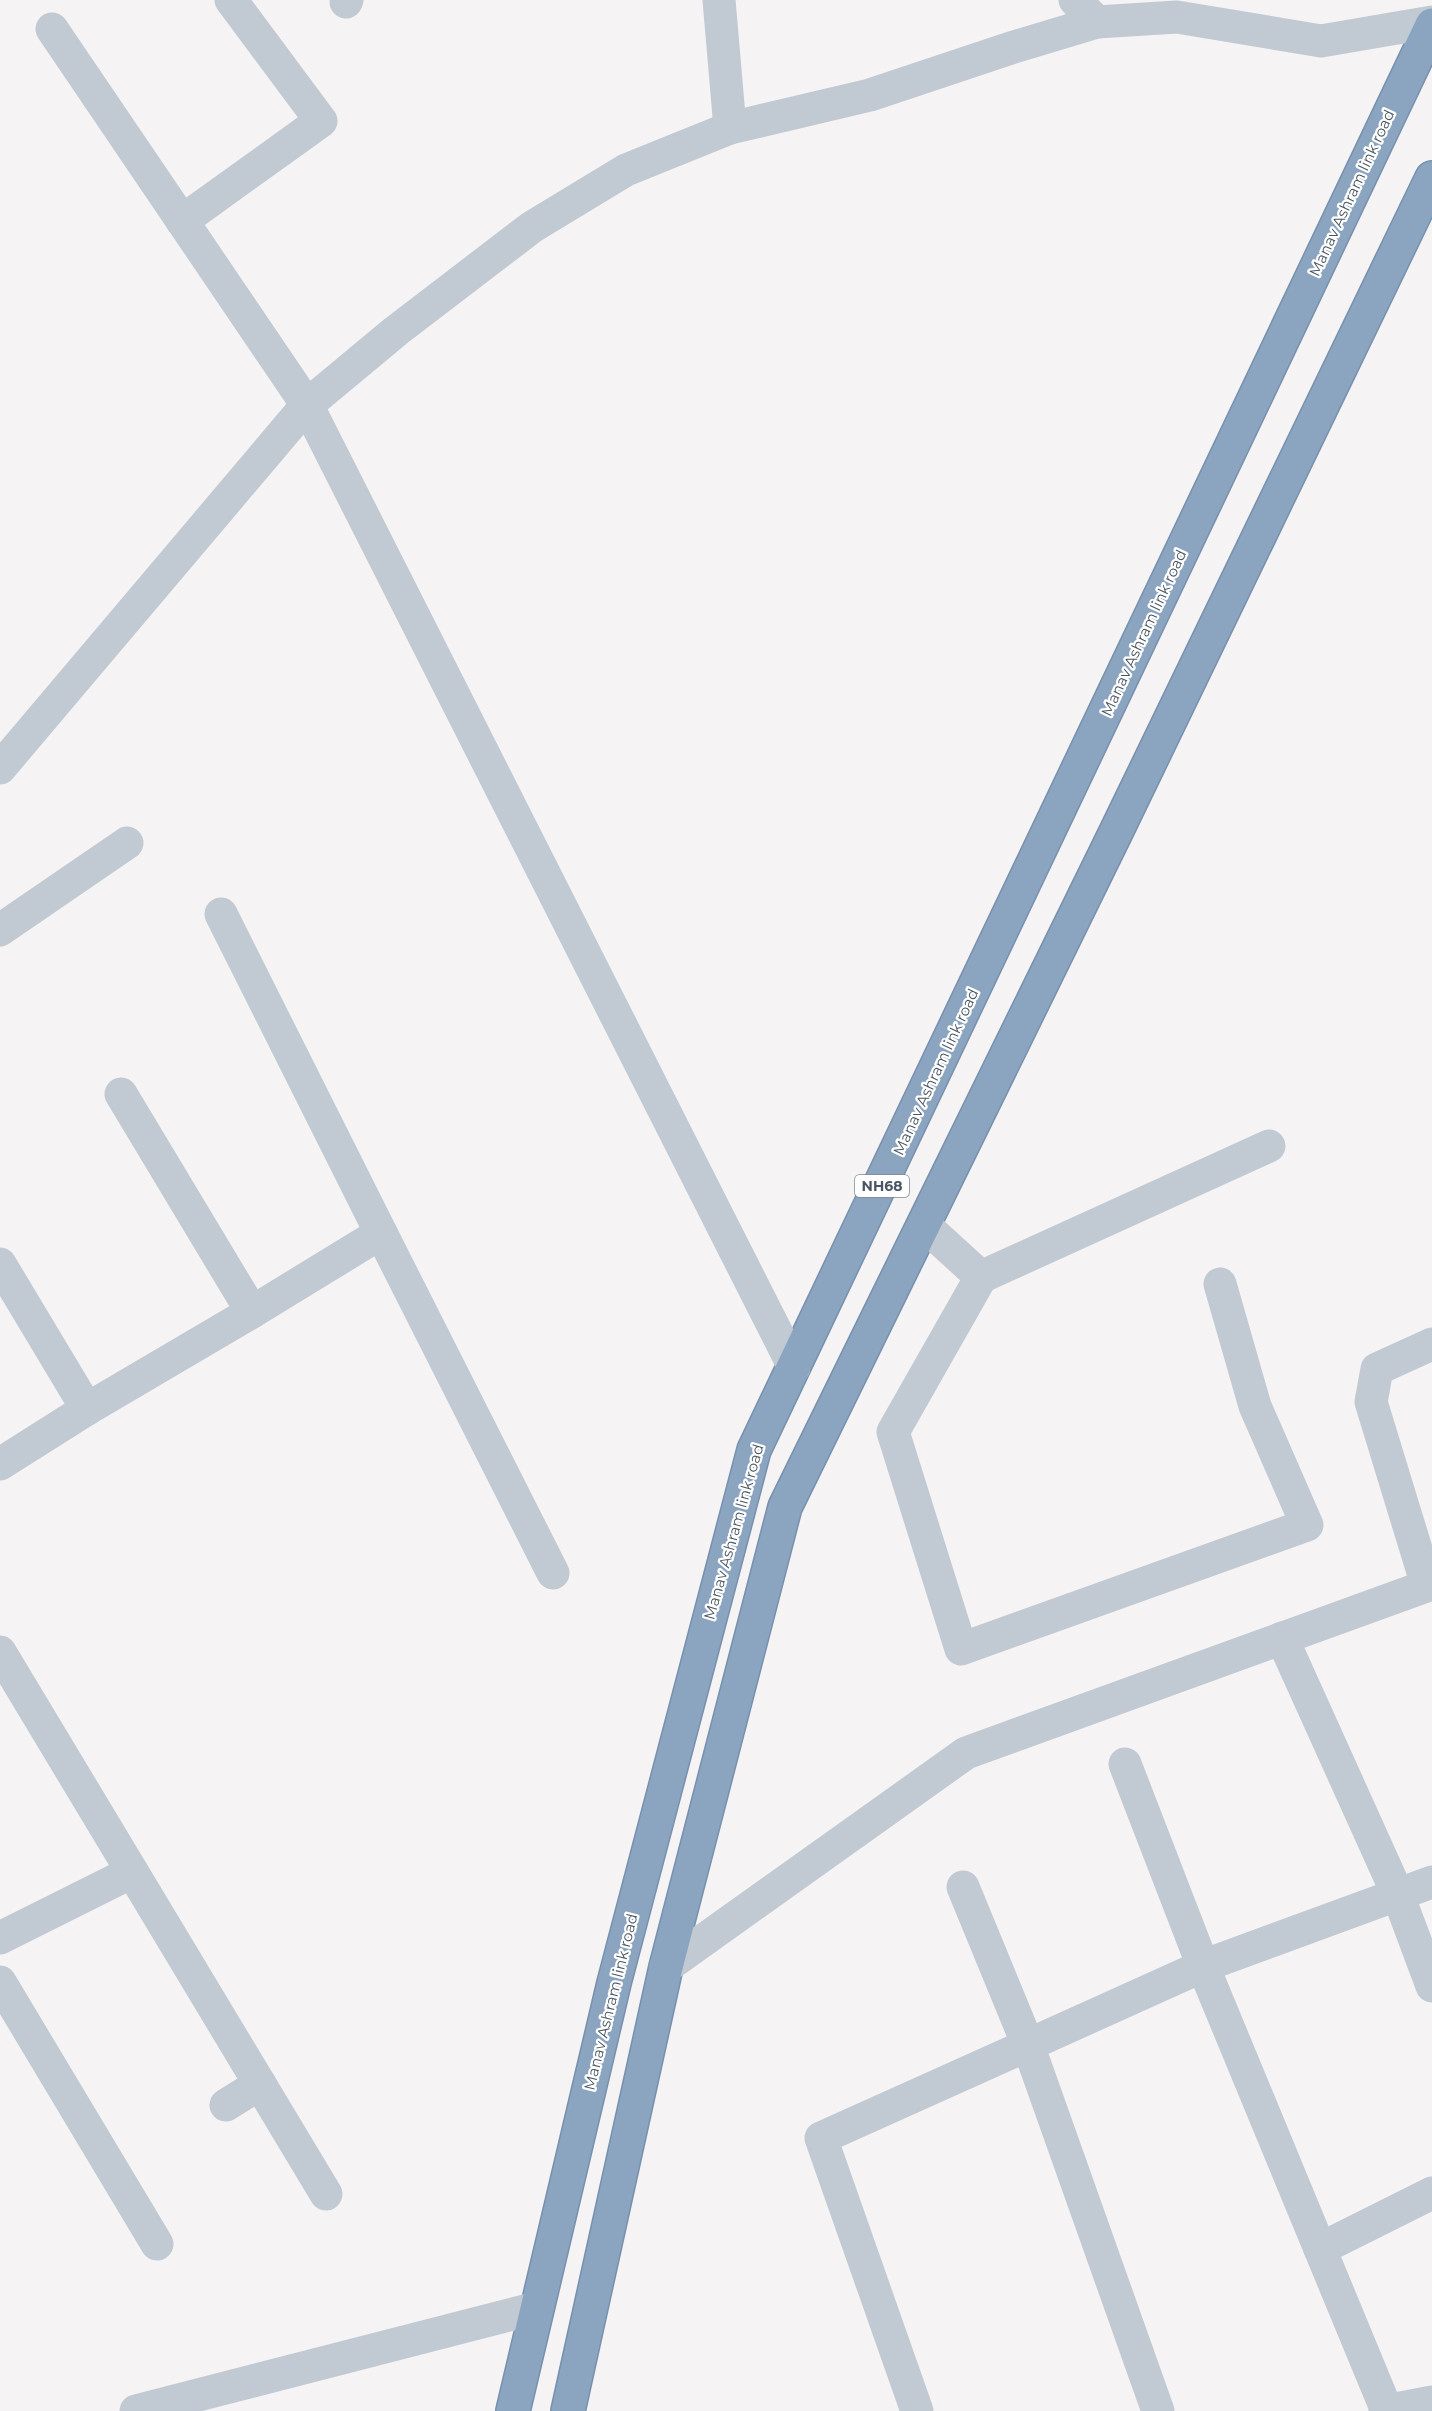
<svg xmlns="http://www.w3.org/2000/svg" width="1432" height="2411" font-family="Montserrat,sans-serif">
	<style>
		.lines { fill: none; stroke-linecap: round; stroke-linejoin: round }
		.highway-casing { stroke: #7690ad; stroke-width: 36 }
		.minor { stroke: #c1cad2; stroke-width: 33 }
		.highway { stroke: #8ba5c1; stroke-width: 33 }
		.labels { text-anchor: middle; stroke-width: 4.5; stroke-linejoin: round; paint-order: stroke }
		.shield { fill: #fff; stroke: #808990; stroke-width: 1.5 }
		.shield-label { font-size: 14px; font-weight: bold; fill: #4a5661 }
		.street-label { font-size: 15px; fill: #4a5661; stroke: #fff }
	</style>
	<rect width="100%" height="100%" fill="#f5f3f3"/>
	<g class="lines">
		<g class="highway-casing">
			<g id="highway">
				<polyline points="513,2411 614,1983 754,1450 1432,25"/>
				<polyline points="568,2411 666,1967 785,1507 1116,832 1432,178"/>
			</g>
		</g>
		<g class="minor">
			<polyline points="719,0 730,128"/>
			<polyline points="1075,0 1097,22"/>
			<polyline points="346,2 347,0"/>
			<polyline points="52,29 307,405 794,1367"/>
			<polyline points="182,221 321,121 231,0"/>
			<polyline points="0,768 307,405 396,331 532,227 626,170 730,128 870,95 1014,47 1097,22 1177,17 1321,41 1432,22"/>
			<polyline points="221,914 381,1233"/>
			<polyline points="0,930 127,843"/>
			<polyline points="924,1225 981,1277 1269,1146"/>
			<polyline points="0,1264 87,1409"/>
			<polyline points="981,1277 893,1432 961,1649 1307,1525 1255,1406 1220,1284"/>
			<polyline points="252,1312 381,1233 553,1573"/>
			<polyline points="0,1464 87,1409 252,1312 121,1094"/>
			<polyline points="1427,1585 1371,1402 1377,1369 1432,1344"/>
			<polyline points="1282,1638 1398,1895 1432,1986"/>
			<polyline points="0,1652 326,2194"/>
			<polyline points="1125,1764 1203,1966 1432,1882"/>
			<polyline points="0,1938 132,1872"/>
			<polyline points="666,1967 966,1753 1432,1584"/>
			<polyline points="0,1982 157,2244"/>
			<polyline points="226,2105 260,2084"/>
			<polyline points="1320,2249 1432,2193"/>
			<polyline points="136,2411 536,2308"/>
			<polyline points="917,2411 821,2138 1028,2045 963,1887"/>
			<polyline points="1158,2411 1028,2045 1203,1966 1387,2411"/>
			<polyline points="1385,2411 1432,2402"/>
		</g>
		<use href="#highway" class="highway"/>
	</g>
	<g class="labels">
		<rect class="shield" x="855" y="1175" width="54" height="22" rx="4.5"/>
		<g class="shield-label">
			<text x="882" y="1191">NH68</text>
		</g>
		<g class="street-label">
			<text transform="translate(1352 193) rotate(-65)" y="5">Manav Ashram link road</text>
			<text transform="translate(1144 633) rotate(-65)" y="5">Manav Ashram link road</text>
			<text transform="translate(936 1072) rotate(-65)" y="5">Manav Ashram link road</text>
			<text transform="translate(734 1532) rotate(-74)" y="5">Manav Ashram link road</text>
			<text transform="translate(611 2002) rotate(-76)" y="5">Manav Ashram link road</text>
		</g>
	</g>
</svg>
